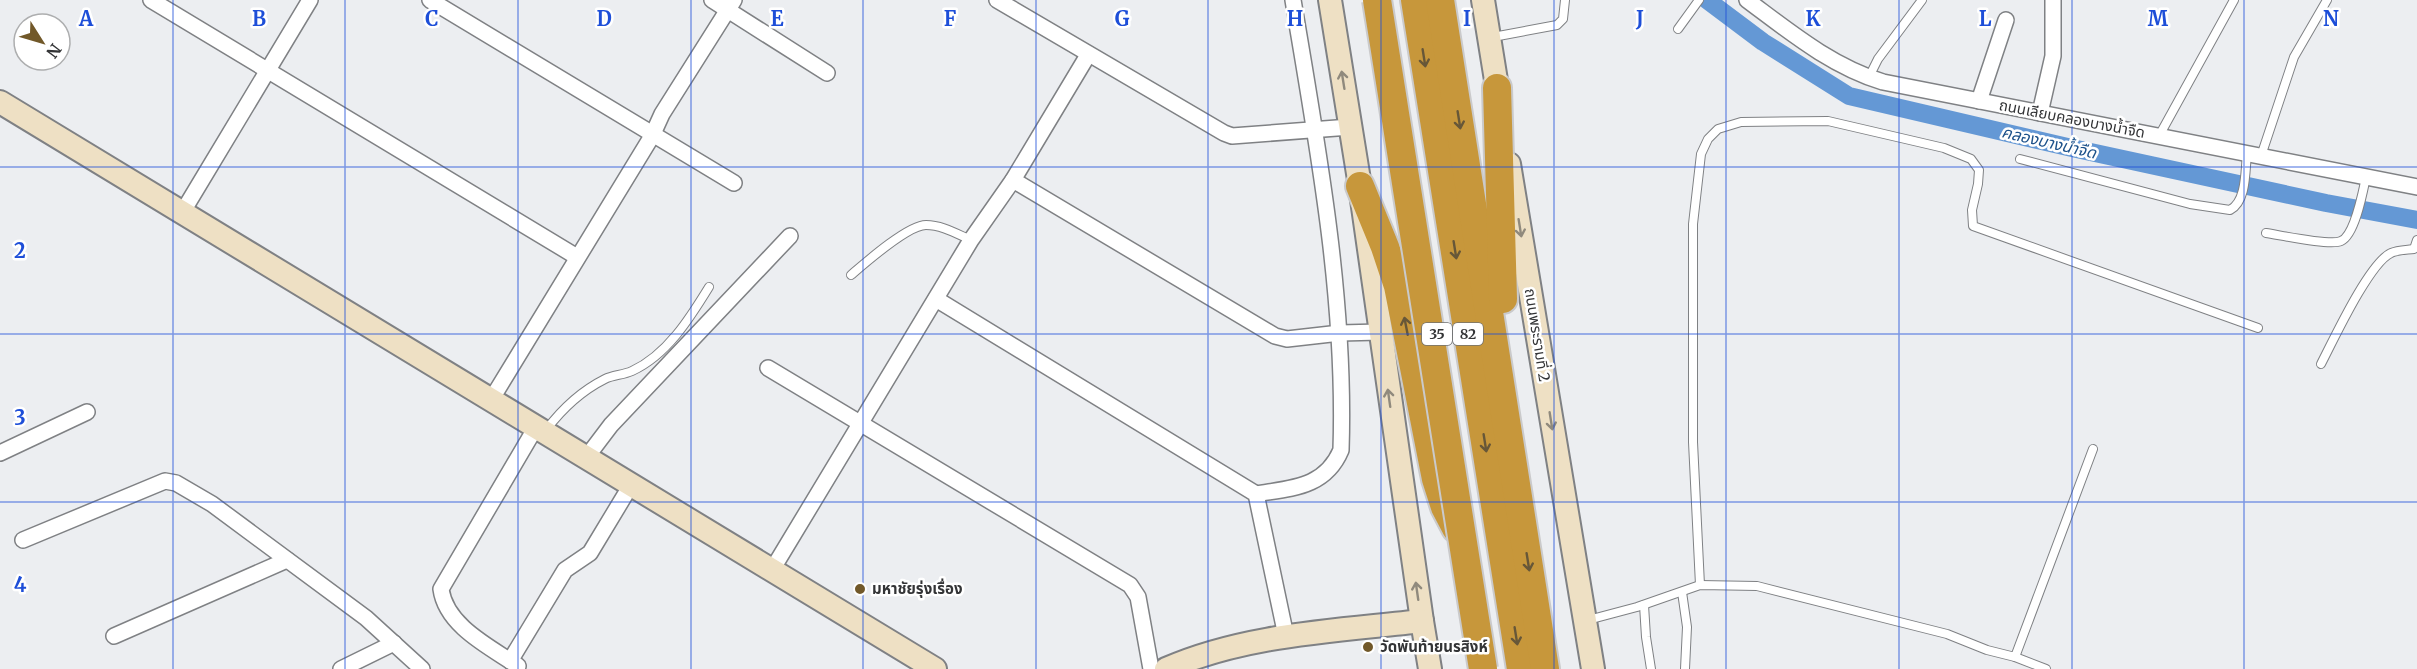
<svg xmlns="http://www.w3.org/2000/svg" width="2417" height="669" font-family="Merriweather,'Noto Sans Thai',serif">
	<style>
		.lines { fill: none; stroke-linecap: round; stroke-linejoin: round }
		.canal { stroke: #6498d5; stroke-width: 18 }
		.lane-casing { stroke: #7f8184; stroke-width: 10 }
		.street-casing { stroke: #7f8184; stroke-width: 18 }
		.secondary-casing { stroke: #7f8184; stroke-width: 26 }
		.highway-casing { stroke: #cacacb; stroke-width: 32 }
		.lane { stroke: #fff; stroke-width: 8 }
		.street { stroke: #fff; stroke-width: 15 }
		.secondary { stroke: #eee0c4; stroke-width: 22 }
		.highway { stroke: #c7973b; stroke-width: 28 }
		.highway-bridge-casing { stroke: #cacacb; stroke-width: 32; stroke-linecap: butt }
		.highway-bridge { stroke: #c7973b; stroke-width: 28 }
		.oneway { stroke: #675738 }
		.oneway2 { stroke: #908a7d }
		.grid { fill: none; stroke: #1d4ed8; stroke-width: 1.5; stroke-opacity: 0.55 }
		.poi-dot { fill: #715829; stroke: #fff; stroke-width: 2 }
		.labels { text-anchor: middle; stroke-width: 5; stroke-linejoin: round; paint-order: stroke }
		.shield { fill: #fff; stroke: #707172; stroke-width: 1.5 }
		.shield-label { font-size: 14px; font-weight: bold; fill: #333436 }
		.street-label { font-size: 15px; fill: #333436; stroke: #fff }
		.poi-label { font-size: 15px; font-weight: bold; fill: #333436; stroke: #fff; text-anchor: start }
		.water-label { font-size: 16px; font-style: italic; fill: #1c518a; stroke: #fff }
		.grid-label { font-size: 20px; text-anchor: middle; font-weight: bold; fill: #1d4ed8; stroke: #fff; stroke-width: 5; stroke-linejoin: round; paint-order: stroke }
	</style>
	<rect width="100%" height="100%" fill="#eceef1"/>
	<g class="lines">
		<polyline class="canal" points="1707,0 1763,42 1849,96 2072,148 2326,203 2417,220"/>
		<g class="lane-casing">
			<g id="lane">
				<polyline points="1678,29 1699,0"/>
				<polyline points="1493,37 1557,25 1563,19 1565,0"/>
				<polyline points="1869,77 1878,59 1922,0"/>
				<polyline points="2159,136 2234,0"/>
				<polyline points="2261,156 2294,57 2327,0"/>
				<path d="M2020,159L2190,204L2230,210C2247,201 2245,170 2247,154"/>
				<path d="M2266,233C2280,235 2330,246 2341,241C2355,235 2363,191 2366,177"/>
				<path d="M851,275C865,263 908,225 926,225C942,225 957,234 971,240"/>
				<path d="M2321,364C2333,341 2369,263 2391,253C2397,250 2406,250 2414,249L2417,240"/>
				<path d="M546,430C562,409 581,391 605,379C613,375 623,375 632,371C667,355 690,318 709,287"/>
				<polyline points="1700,585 1693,442 1693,224 1701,154 1708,139 1718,129 1741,122 1828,121 1944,148 1971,159 1979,170 1978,184 1972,210 1973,226 2258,328"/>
				<polyline points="1682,592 1687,627 1685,669"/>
				<polyline points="1644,605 1646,637 1651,669"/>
				<polyline points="1588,620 1637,607 1700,585 1757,586 1947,634 1987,650 2015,657 2093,449"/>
				<polyline points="2015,657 2046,669"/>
			</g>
		</g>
		<g class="street-casing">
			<g id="street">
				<polyline points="151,0 577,257"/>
				<polyline points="430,0 734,183"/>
				<polyline points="712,0 827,73"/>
				<polyline points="997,0 1224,133 1232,136 1350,127"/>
				<path d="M1747,0C1790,32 1831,66 1883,82L2417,187"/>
				<polyline points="1979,101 2006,20"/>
				<polyline points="2040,113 2053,56 2053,0"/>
				<polyline points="1013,180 1275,336 1287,339 1340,333 1380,332"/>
				<polyline points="182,213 310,0"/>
				<polyline points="936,299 1256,494 1286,636"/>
				<polyline points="768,368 1130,585 1138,597 1151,669"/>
				<polyline points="491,400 652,136 662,114 734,0"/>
				<polyline points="0,453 87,412"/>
				<polyline points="586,458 611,425 790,236"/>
				<path d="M1256,494C1291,488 1325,488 1341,450C1346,299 1318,149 1293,0"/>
				<polyline points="23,540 165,481 176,483 212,504 366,618 422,669"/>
				<polyline points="772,570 971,240 1013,180 1088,55"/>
				<polyline points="114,636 287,560"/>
				<polyline points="510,661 565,570 590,553 631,485"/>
				<path d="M518,666C490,647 446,626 441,589L536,427"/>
				<polyline points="341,669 394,643"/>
			</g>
		</g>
		<g class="secondary-casing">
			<g id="secondary">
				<polyline points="1330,0 1360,186 1422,621 1430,669"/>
				<polyline points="1483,0 1500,105"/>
				<polyline points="0,102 935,669"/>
				<polyline points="1509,164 1593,669"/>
				<path d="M1166,669C1246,634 1336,631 1422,621"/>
			</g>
		</g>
		<g class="highway-casing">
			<g id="highway">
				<polyline points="1415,0 1521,669"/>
				<polyline points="1440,0 1545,669"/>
				<polyline points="1497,88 1503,299"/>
				<polyline points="1360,186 1385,247 1398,286 1436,479 1445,507 1456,528"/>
			</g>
		</g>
		<use href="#lane" class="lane"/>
		<use href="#street" class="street"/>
		<use href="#secondary" class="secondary"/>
		<use href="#highway" class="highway"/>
		<g class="highway-bridge-casing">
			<polyline id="highway-bridge" points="1377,0 1483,669"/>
		</g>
		<use href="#highway-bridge" class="highway-bridge"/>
	</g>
	<defs><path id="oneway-shaft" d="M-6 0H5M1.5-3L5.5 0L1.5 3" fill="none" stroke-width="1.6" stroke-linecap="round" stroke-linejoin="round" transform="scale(1.5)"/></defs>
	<g class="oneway">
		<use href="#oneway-shaft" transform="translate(1424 58) rotate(81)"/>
		<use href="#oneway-shaft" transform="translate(1459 120) rotate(81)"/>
		<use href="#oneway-shaft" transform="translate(1455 250) rotate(81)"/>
		<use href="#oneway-shaft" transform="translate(1406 326) rotate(-101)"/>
		<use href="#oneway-shaft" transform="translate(1485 443) rotate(81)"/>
		<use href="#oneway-shaft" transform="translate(1528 562) rotate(81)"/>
		<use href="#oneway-shaft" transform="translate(1516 636) rotate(81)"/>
	</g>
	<g class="oneway2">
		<use href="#oneway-shaft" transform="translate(1343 80) rotate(-99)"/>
		<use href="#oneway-shaft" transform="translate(1520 228) rotate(81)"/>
		<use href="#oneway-shaft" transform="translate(1389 398) rotate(-98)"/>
		<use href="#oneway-shaft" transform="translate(1551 421) rotate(81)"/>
		<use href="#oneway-shaft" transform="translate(1417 591) rotate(-98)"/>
	</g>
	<path class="grid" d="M173,0V669M345,0V669M518,0V669M691,0V669M863,0V669M1036,0V669M1208,0V669M1381,0V669M1554,0V669M1726,0V669M1899,0V669M2072,0V669M2244,0V669M0,167H2417M0,334H2417M0,502H2417"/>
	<g class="poi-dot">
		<circle cx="860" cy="589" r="6"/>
		<circle cx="1368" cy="647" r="6"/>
	</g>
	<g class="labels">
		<g class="shield">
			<rect x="1422" y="323" width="30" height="22" rx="4.5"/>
			<rect x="1453" y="323" width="30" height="22" rx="4.5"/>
		</g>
		<g class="shield-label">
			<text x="1437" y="339">35</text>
			<text x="1468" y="339">82</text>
		</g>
		<g class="street-label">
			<text transform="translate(2072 119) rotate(11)" y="5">ถนนเลียบคลองบางน้ำจืด</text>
			<text transform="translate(1537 335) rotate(81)" y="5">ถนนพระรามที่ 2</text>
		</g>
		<g class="poi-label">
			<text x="872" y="594">มหาชัยรุ่งเรื่อง</text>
			<text x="1380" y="652">วัดพันท้ายนรสิงห์</text>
		</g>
		<g class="water-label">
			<text transform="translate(2049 142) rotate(13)" y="6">คลองบางน้ำจืด</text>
		</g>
	</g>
	<g class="grid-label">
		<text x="86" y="26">A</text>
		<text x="259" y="26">B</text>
		<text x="432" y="26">C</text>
		<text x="604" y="26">D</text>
		<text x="777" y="26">E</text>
		<text x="950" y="26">F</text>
		<text x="1122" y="26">G</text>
		<text x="1295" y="26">H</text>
		<text x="1467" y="26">I</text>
		<text x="1640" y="26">J</text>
		<text x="1813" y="26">K</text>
		<text x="1985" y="26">L</text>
		<text x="2158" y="26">M</text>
		<text x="2331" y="26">N</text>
		<text x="20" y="258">2</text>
		<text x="20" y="425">3</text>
		<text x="20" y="592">4</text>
	</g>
	<g transform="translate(42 42) rotate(127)"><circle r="28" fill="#ffffff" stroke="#adaeaf" stroke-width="1.5"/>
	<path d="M0-4.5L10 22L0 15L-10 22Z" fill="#715829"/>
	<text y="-9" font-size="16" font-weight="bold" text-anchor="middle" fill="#333436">N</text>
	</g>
</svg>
